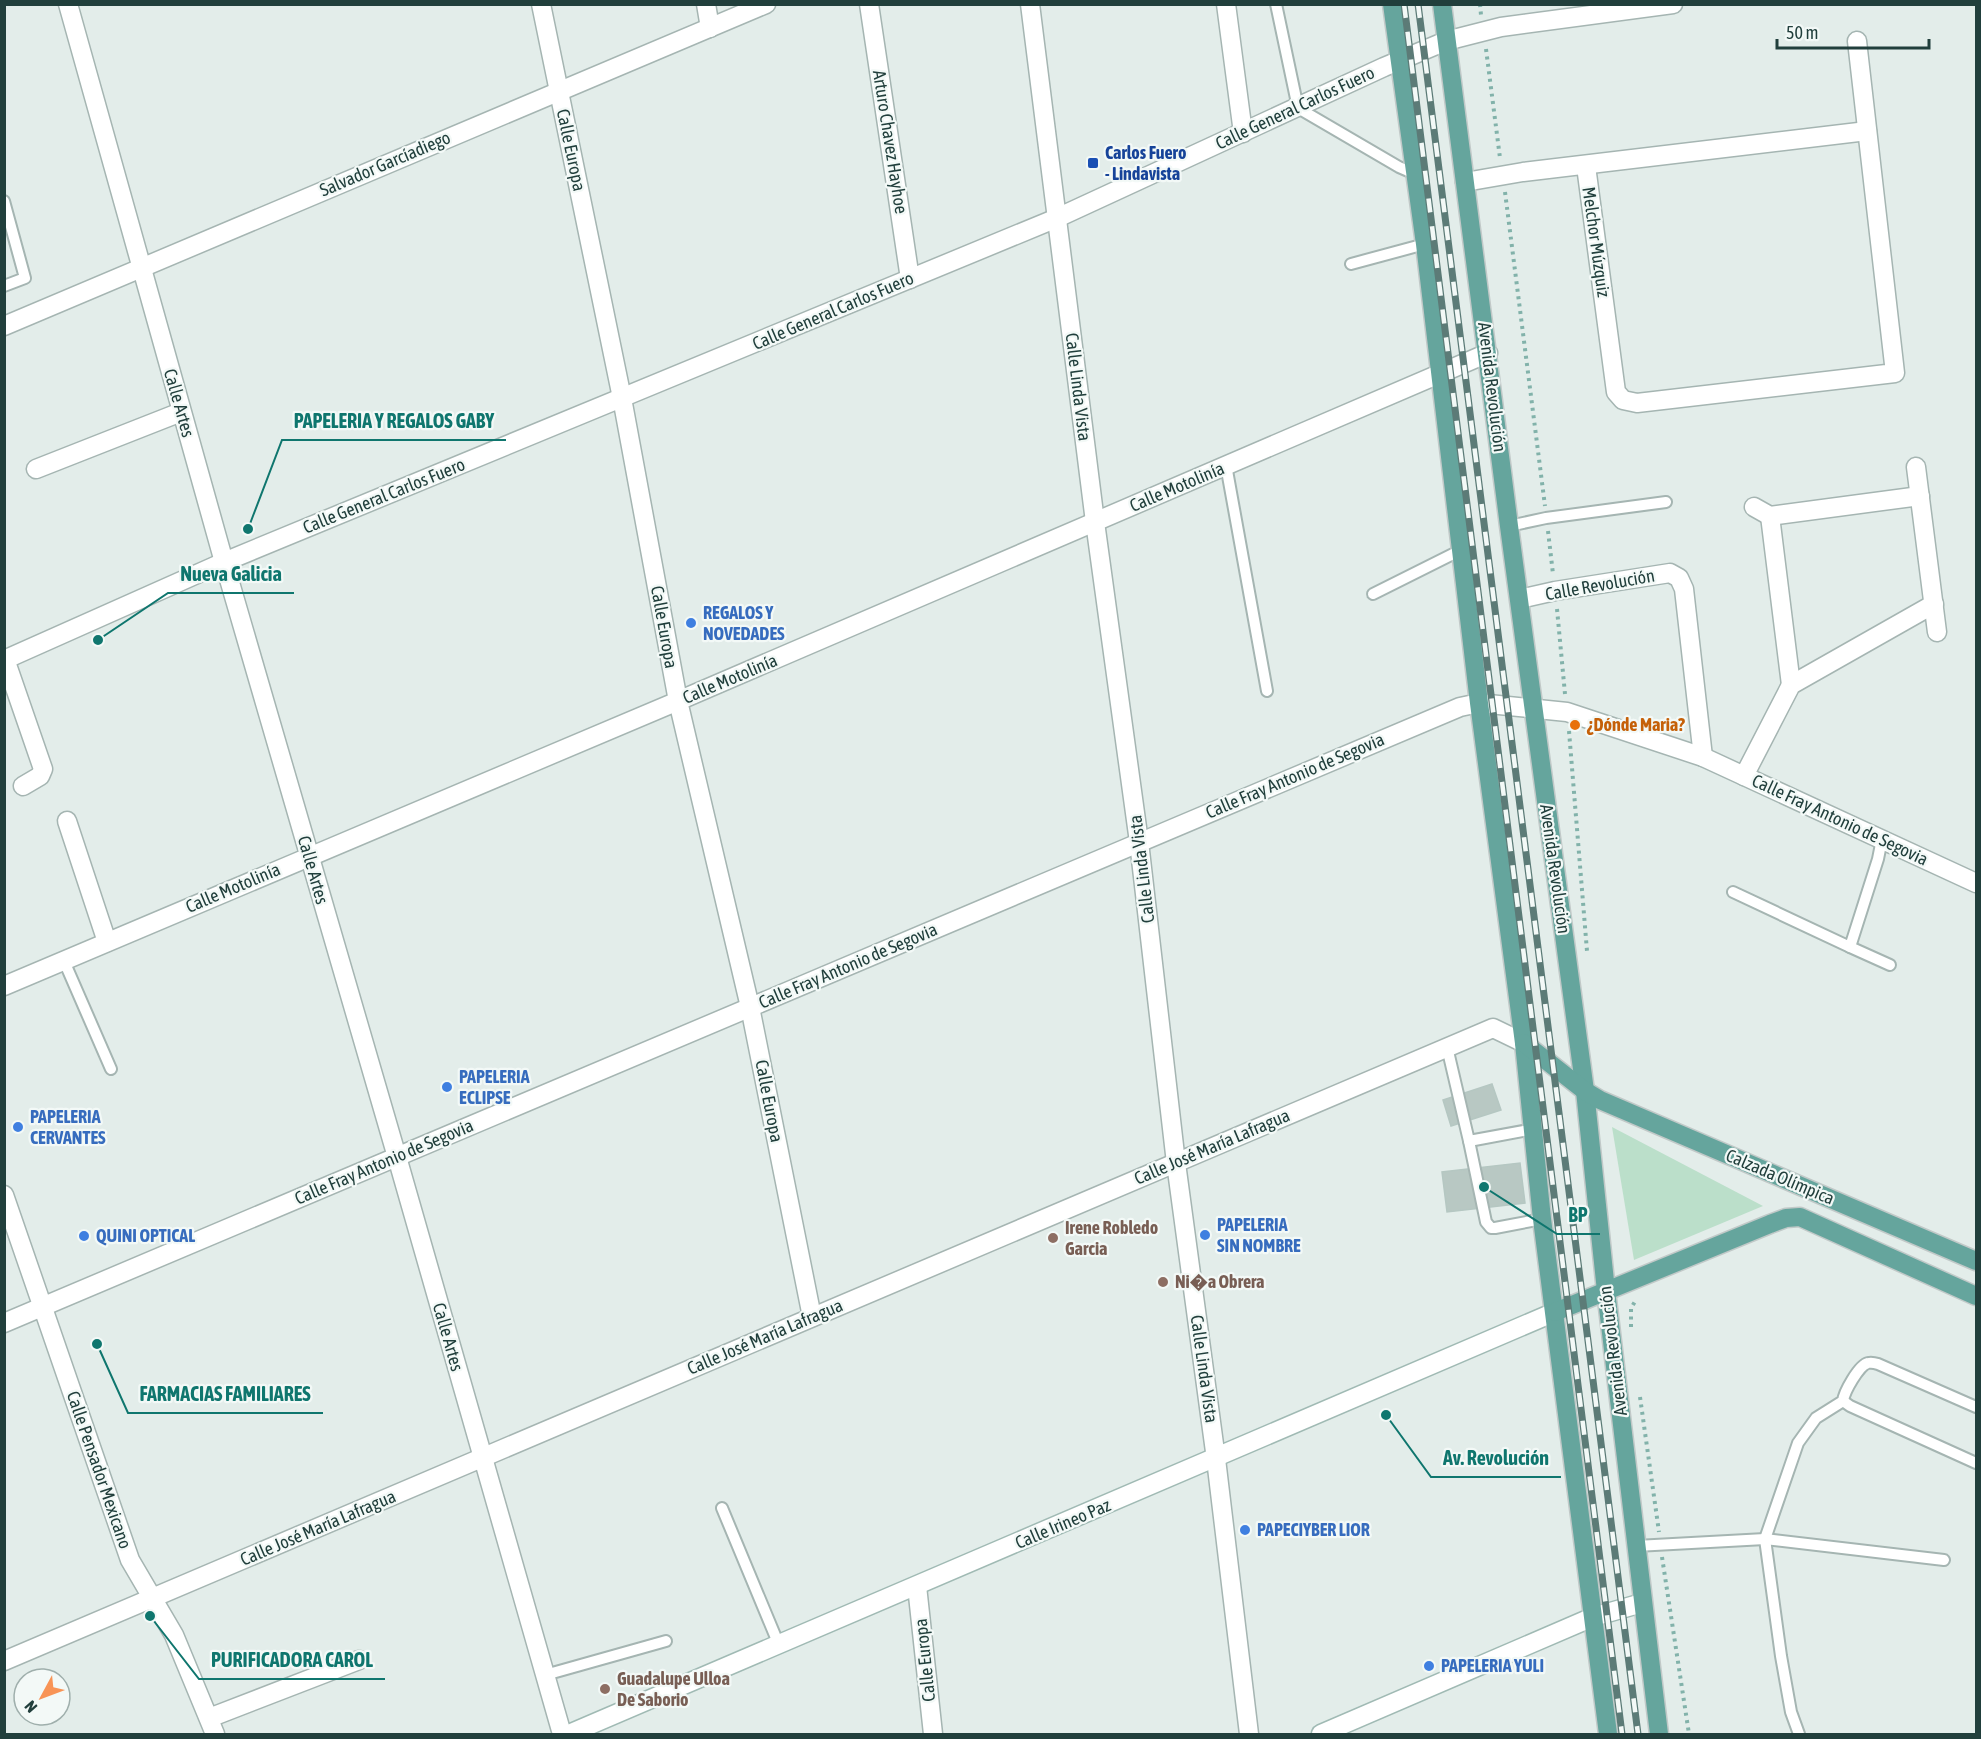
<svg xmlns="http://www.w3.org/2000/svg" width="1981" height="1739" font-family="'Asap Condensed',sans-serif">
	<style>
		.green { fill: #bbdfca }
		.building { fill: #b8c8c3; stroke: #b5c7c2; stroke-width: 1.5 }
		.lines { fill: none; stroke-linecap: round; stroke-linejoin: round }
		.lane-casing { stroke: #a5b5b2; stroke-width: 14 }
		.street-casing { stroke: #a5b5b2; stroke-width: 21 }
		.secondary-casing { stroke: #a0bab4; stroke-width: 21 }
		.primary-casing { stroke: #c1c9c8; stroke-width: 21 }
		.path { stroke: #82b2aa; stroke-width: 4; stroke-dasharray: 3 4.5; stroke-linecap: butt }
		.lane { stroke: #fff; stroke-width: 10 }
		.street { stroke: #fff; stroke-width: 18 }
		.secondary { stroke: #fff; stroke-width: 18 }
		.primary { stroke: #65a59d; stroke-width: 18 }
		.rail-casing { stroke: #5c7b77; stroke-width: 7 }
		.rail { stroke: #f3f9f7; stroke-width: 4.5; stroke-dasharray: 14; stroke-linecap: butt }
		.transit-dot { fill: #1a4fb4; stroke: #f3f9f7; stroke-width: 2 }
		.shop-dot { fill: #3f7fe0; stroke: #f3f9f7; stroke-width: 2 }
		.food-dot { fill: #e8710a; stroke: #f3f9f7; stroke-width: 2 }
		.education-dot { fill: #8d6e63; stroke: #f3f9f7; stroke-width: 2 }
		.labels { text-anchor: middle; stroke-width: 4.5; stroke-linejoin: round; paint-order: stroke }
		.street-label { font-size: 18px; fill: #213f3c; stroke: #f3f9f7 }
		.transit-label { font-size: 18px; font-weight: bold; fill: #164399; stroke: #f3f9f7; text-anchor: start }
		.shop-label { font-size: 18px; font-weight: bold; fill: #366cbe; stroke: #f3f9f7; text-anchor: start }
		.food-label { font-size: 18px; font-weight: bold; fill: #c56008; stroke: #f3f9f7; text-anchor: start }
		.education-label { font-size: 18px; font-weight: bold; fill: #785e54; stroke: #f3f9f7; text-anchor: start }
		.leader { fill: none; stroke: #0f766e; stroke-width: 2 }
		.callout-dot { fill: #0f766e; stroke: #f3f9f7; stroke-width: 2 }
		.callout-label { font-size: 20px; text-anchor: middle; font-weight: bold; fill: #0f766e; stroke: #f3f9f7; stroke-width: 4.5; stroke-linejoin: round; paint-order: stroke }
	</style>
	<rect width="100%" height="100%" fill="#e3edea"/>
	<polygon class="green" points="1612,1127 1763,1206 1634,1260"/>
	<g class="building">
		<polygon points="1492,1084 1501,1110 1451,1126 1443,1100"/>
		<polygon points="1520,1163 1525,1203 1447,1212 1442,1172"/>
	</g>
	<g class="lines">
		<g class="lane-casing">
			<g id="lane">
				<polyline points="1276,4 1298,108 1399,167 1415,174"/>
				<polyline points="4,201 25,278 4,286"/>
				<polyline points="1351,264 1425,244"/>
				<polyline points="1226,465 1267,691"/>
				<polyline points="1509,526 1546,518 1666,502"/>
				<polyline points="1373,594 1461,550"/>
				<polyline points="1733,892 1850,947 1878,859 1882,839"/>
				<polyline points="1850,947 1890,965"/>
				<polyline points="64,961 111,1069"/>
				<polyline points="1447,1047 1469,1141 1486,1222 1491,1228 1495,1228 1542,1219"/>
				<polyline points="1469,1141 1534,1129"/>
				<polyline points="1843,1401 1850,1406 1976,1463"/>
				<polyline points="722,1508 779,1645"/>
				<polyline points="1636,1546 1765,1539 1944,1560"/>
				<polyline points="545,1675 666,1641"/>
				<path d="M1799,1734L1791,1712L1781,1656L1765,1539L1798,1443L1816,1418L1843,1401C1844,1392 1859,1365 1868,1363C1872,1362 1875,1363 1878,1364L1976,1407"/>
			</g>
		</g>
		<g class="street-casing">
			<g id="street">
				<polyline points="68,4 224,562 397,1157 562,1734"/>
				<polyline points="541,4 622,398 678,701 750,1007 812,1317"/>
				<polyline points="706,4 710,28"/>
				<polyline points="869,4 910,279"/>
				<polyline points="1030,4 1095,522 1139,842 1176,1163 1216,1459 1249,1734"/>
				<polyline points="1226,4 1243,133"/>
				<polyline points="1586,166 1616,392 1623,400 1637,403 1895,373 1857,41"/>
				<polyline points="1465,182 1523,172 1867,131"/>
				<polyline points="4,326 766,4"/>
				<polyline points="1916,467 1937,632"/>
				<polyline points="36,469 181,412"/>
				<polyline points="1754,507 1770,516 1920,496"/>
				<polyline points="1770,516 1791,685"/>
				<polyline points="1520,599 1555,591 1670,573 1679,578 1684,589 1703,757"/>
				<polyline points="5,659 43,769 40,776 23,786"/>
				<polyline points="4,660 224,562 1057,218 1384,67 1446,41 1501,27 1673,4"/>
				<polyline points="1744,776 1791,685 1934,604"/>
				<polyline points="67,821 107,942"/>
				<polyline points="4,986 678,701 1488,353"/>
				<polyline points="4,1195 130,1560 174,1635 215,1734"/>
				<polyline points="4,1323 1460,707 1479,703 1567,712 1703,757 1976,883"/>
				<polyline points="917,1586 933,1734"/>
				<polyline points="4,1661 1493,1028 1524,1043"/>
				<polyline points="209,1718 359,1660"/>
			</g>
		</g>
		<g class="secondary-casing">
			<g id="secondary">
				<polyline points="569,1734 1555,1312"/>
				<polyline points="1321,1734 1593,1617 1642,1603"/>
			</g>
		</g>
		<g class="primary-casing">
			<g id="primary">
				<polyline points="1392,4 1425,244 1479,703 1524,1043 1542,1219 1608,1734"/>
				<polyline points="1442,4 1509,526 1585,1091 1606,1291 1659,1734"/>
				<polyline points="1524,1043 1585,1091 1600,1100 1976,1261"/>
				<polyline points="1555,1312 1770,1224 1786,1218 1800,1217 1976,1296"/>
			</g>
		</g>
		<g class="path">
			<polyline points="1480,4 1481,15"/>
			<polyline points="1486,49 1500,158"/>
			<polyline points="1505,192 1545,506"/>
			<polyline points="1548,531 1553,574"/>
			<polyline points="1557,609 1565,694"/>
			<polyline points="1569,731 1587,951"/>
			<polyline points="1631,1327 1631,1308 1636,1300"/>
			<polyline points="1640,1397 1659,1532"/>
			<polyline points="1662,1557 1689,1734"/>
		</g>
		<use href="#lane" class="lane"/>
		<use href="#street" class="street"/>
		<use href="#secondary" class="secondary"/>
		<use href="#primary" class="primary"/>
		<g class="rail-casing">
			<g id="rail">
				<polyline points="1404,4 1622,1734"/>
				<polyline points="1418,4 1638,1734"/>
			</g>
		</g>
		<use href="#rail" class="rail"/>
	</g>
	<rect class="transit-dot" x="1087" y="157" width="12" height="12" rx="3"/>
	<g class="shop-dot">
		<circle cx="691" cy="623" r="6"/>
		<circle cx="447" cy="1087" r="6"/>
		<circle cx="18" cy="1127" r="6"/>
		<circle cx="1205" cy="1235" r="6"/>
		<circle cx="84" cy="1236" r="6"/>
		<circle cx="1245" cy="1530" r="6"/>
		<circle cx="1429" cy="1666" r="6"/>
	</g>
	<circle class="food-dot" cx="1575" cy="725" r="6"/>
	<g class="education-dot">
		<circle cx="1053" cy="1238" r="6"/>
		<circle cx="1163" cy="1282" r="6"/>
		<circle cx="605" cy="1689" r="6"/>
	</g>
	<g class="labels">
		<g class="street-label">
			<text transform="translate(1295 108) rotate(-25)" y="6">Calle General Carlos Fuero</text>
			<text transform="translate(890 142) rotate(81)" y="6">Arturo Chavez Hayhoe</text>
			<text transform="translate(571 150) rotate(78)" y="6">Calle Europa</text>
			<text transform="translate(385 164) rotate(-23)" y="6">Salvador Garcíadiego</text>
			<text transform="translate(1596 242) rotate(82)" y="6">Melchor Múzquiz</text>
			<text transform="translate(833 311) rotate(-23)" y="6">Calle General Carlos Fuero</text>
			<text transform="translate(1078 387) rotate(83)" y="6">Calle Linda Vista</text>
			<text transform="translate(1492 387) rotate(83)" y="6">Avenida Revolución</text>
			<text transform="translate(179 403) rotate(74)" y="6">Calle Artes</text>
			<text transform="translate(1177 487) rotate(-23)" y="6">Calle Motolinía</text>
			<text transform="translate(384 496) rotate(-22)" y="6">Calle General Carlos Fuero</text>
			<text transform="translate(1600 585) rotate(-10)" y="6">Calle Revolución</text>
			<text transform="translate(664 627) rotate(80)" y="6">Calle Europa</text>
			<text transform="translate(730 679) rotate(-23)" y="6">Calle Motolinía</text>
			<text transform="translate(1295 776) rotate(-23)" y="6">Calle Fray Antonio de Segovia</text>
			<text transform="translate(1840 820) rotate(25)" y="6">Calle Fray Antonio de Segovia</text>
			<text transform="translate(1142 869) rotate(-97)" y="6">Calle Linda Vista</text>
			<text transform="translate(1555 869) rotate(82)" y="6">Avenida Revolución</text>
			<text transform="translate(313 870) rotate(74)" y="6">Calle Artes</text>
			<text transform="translate(233 888) rotate(-23)" y="6">Calle Motolinía</text>
			<text transform="translate(848 966) rotate(-23)" y="6">Calle Fray Antonio de Segovia</text>
			<text transform="translate(769 1101) rotate(79)" y="6">Calle Europa</text>
			<text transform="translate(1212 1147) rotate(-23)" y="6">Calle José María Lafragua</text>
			<text transform="translate(384 1162) rotate(-23)" y="6">Calle Fray Antonio de Segovia</text>
			<text transform="translate(1780 1177) rotate(23)" y="6">Calzada Olímpica</text>
			<text transform="translate(448 1337) rotate(74)" y="6">Calle Artes</text>
			<text transform="translate(765 1337) rotate(-23)" y="6">Calle José María Lafragua</text>
			<text transform="translate(1613 1351) rotate(-97)" y="6">Avenida Revolución</text>
			<text transform="translate(1204 1369) rotate(82)" y="6">Calle Linda Vista</text>
			<text transform="translate(99 1470) rotate(71)" y="6">Calle Pensador Mexicano</text>
			<text transform="translate(1063 1524) rotate(-23)" y="6">Calle Irineo Paz</text>
			<text transform="translate(318 1528) rotate(-23)" y="6">Calle José María Lafragua</text>
			<text transform="translate(925 1660) rotate(-96)" y="6">Calle Europa</text>
		</g>
		<g class="transit-label">
			<text x="1105" y="159">Carlos Fuero<tspan x="1105" dy="21">- Lindavista</tspan></text>
		</g>
		<g class="shop-label">
			<text x="703" y="619">REGALOS Y<tspan x="703" dy="21">NOVEDADES</tspan></text>
			<text x="459" y="1083">PAPELERIA<tspan x="459" dy="21">ECLIPSE</tspan></text>
			<text x="30" y="1123">PAPELERIA<tspan x="30" dy="21">CERVANTES</tspan></text>
			<text x="1217" y="1231">PAPELERIA<tspan x="1217" dy="21">SIN NOMBRE</tspan></text>
			<text x="96" y="1242">QUINI OPTICAL</text>
			<text x="1257" y="1536">PAPECIYBER LIOR</text>
			<text x="1441" y="1672">PAPELERIA YULI</text>
		</g>
		<g class="food-label">
			<text x="1587" y="731">¿Dónde Maria?</text>
		</g>
		<g class="education-label">
			<text x="1065" y="1234">Irene Robledo<tspan x="1065" dy="21">Garcia</tspan></text>
			<text x="1175" y="1288">Ni�a Obrera</text>
			<text x="617" y="1685">Guadalupe Ulloa<tspan x="617" dy="21">De Saborio</tspan></text>
		</g>
	</g>
	<path class="leader" d="M248 529L282 440H506M98 640L168 593H294M1484 1187L1557 1234H1600M97 1344L128 1413H323M1386 1415L1431 1477H1561M150 1616L199 1679H385"/>
	<g class="callout-dot">
		<circle cx="248" cy="529" r="6"/>
		<circle cx="98" cy="640" r="6"/>
		<circle cx="1484" cy="1187" r="6"/>
		<circle cx="97" cy="1344" r="6"/>
		<circle cx="1386" cy="1415" r="6"/>
		<circle cx="150" cy="1616" r="6"/>
	</g>
	<g class="callout-label">
		<text x="394" y="428">PAPELERIA Y REGALOS GABY</text>
		<text x="231" y="581">Nueva Galicia</text>
		<text x="1578" y="1222">BP</text>
		<text x="225" y="1401">FARMACIAS FAMILIARES</text>
		<text x="1496" y="1465">Av. Revolución</text>
		<text x="292" y="1667">PURIFICADORA CAROL</text>
	</g>
	<rect width="1981" height="1739" fill="none" stroke="#213f3c" stroke-width="12"/>
	<g transform="translate(42 1697) rotate(229)"><circle r="28" fill="#f3f9f7" stroke="#9fafac" stroke-width="1.5"/>
	<path d="M0-4.5L10 22L0 15L-10 22Z" fill="#f89456"/>
	<text y="-9" font-size="16" font-weight="bold" text-anchor="middle" fill="#213f3c">N</text>
	</g>
	<path d="M1777 39v9h152v-9" fill="none" stroke="#213f3c" stroke-width="3"/>
	<text x="1786" y="39" font-size="18" fill="#213f3c" stroke="#f3f9f7" stroke-width="4.5" paint-order="stroke">50 m</text>
</svg>
